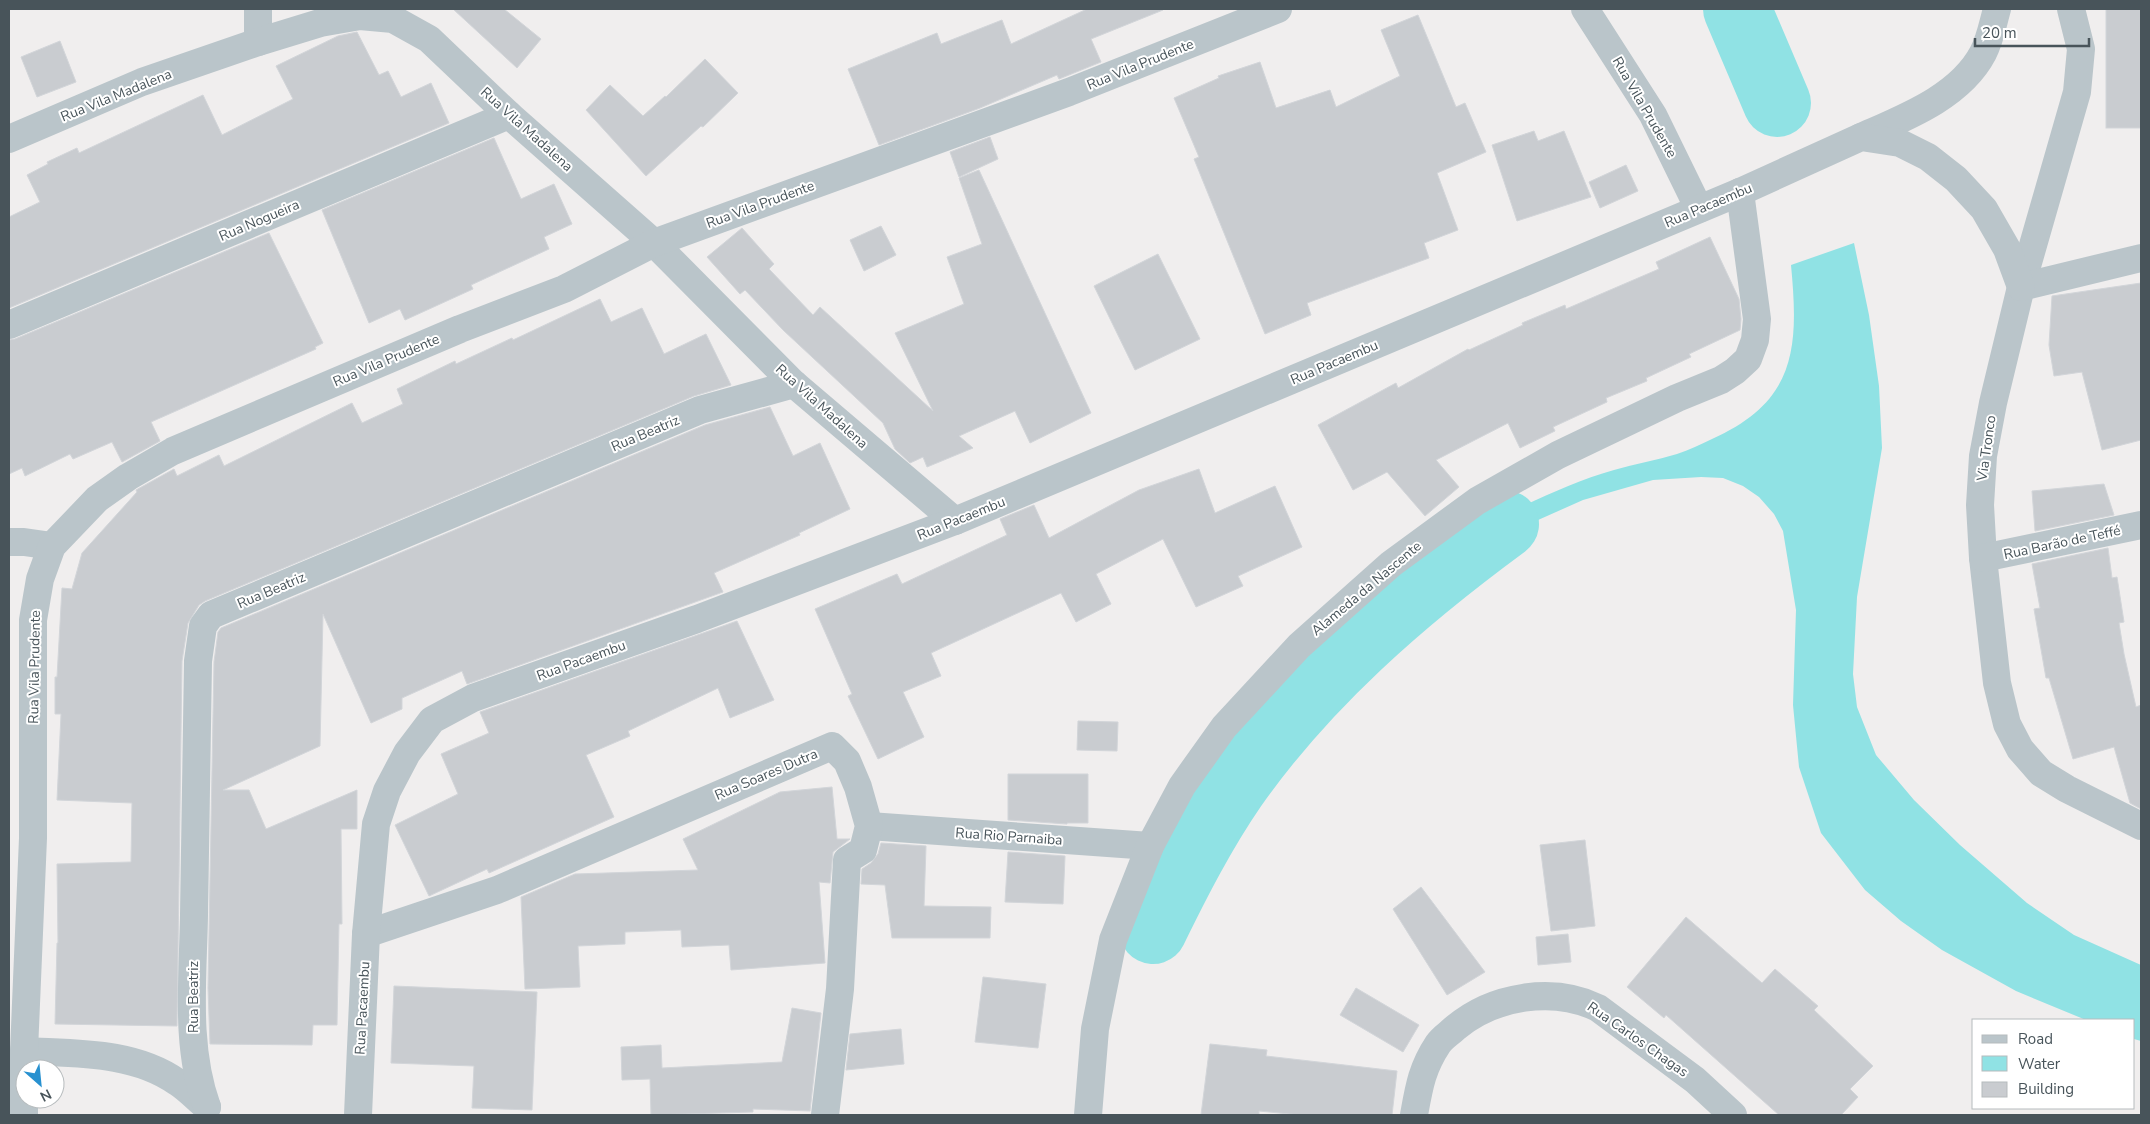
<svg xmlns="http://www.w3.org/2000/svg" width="2150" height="1124" font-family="'Nunito Sans',sans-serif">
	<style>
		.water { fill: #90e2e4 }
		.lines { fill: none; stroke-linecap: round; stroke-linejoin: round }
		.river { stroke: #90e2e4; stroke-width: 68 }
		.building { fill: #c9ccd0; stroke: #d2d5d9 }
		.street { stroke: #bac5ca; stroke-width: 28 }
		.labels { text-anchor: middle; stroke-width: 4; stroke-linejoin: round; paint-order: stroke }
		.street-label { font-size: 14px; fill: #48545a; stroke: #fff }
	</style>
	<rect width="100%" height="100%" fill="#f0eeee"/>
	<path class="water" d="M1854,243L1869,315L1879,386L1882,448L1857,597L1853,674L1857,707L1876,755L1914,800L1960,845L2027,903L2074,935L2141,965V1041L2134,1039V1020H2086L2016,991L1942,950L1901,921L1865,890L1821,833L1799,767L1793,705L1796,610L1783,531L1774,514L1759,497L1743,486L1723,478L1701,477L1653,480L1583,500L1509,533L1502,516C1538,499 1575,481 1614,470C1635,464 1657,460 1677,454C1689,450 1701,444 1712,439C1796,401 1799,349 1791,265Z"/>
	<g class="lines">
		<g class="river">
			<polyline points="1737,9 1777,103"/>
			<path d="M1153,930C1177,881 1202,832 1233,787C1306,683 1403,599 1505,524"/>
		</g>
	</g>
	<g class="building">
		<polygon points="453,9 504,9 541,39 517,68"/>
		<polygon points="1087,9 1162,9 1163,10 1091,39 1101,62 1059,79 1057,75 980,108 879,145 848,69 937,33 941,44 1002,20 1011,44"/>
		<rect x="2106" y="9" width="35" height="119"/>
		<polygon points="1418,15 1456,107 1465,103 1486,152 1437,173 1458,230 1424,243 1429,258 1307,303 1311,315 1265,334 1194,159 1199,157 1174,98 1219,78 1218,76 1260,62 1276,108 1330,90 1336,107 1400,76 1381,30"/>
		<polygon points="357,32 379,75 388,71 401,97 431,83 449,123 9,308 9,217 40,202 27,175 48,164 47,162 77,148 79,153 203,95 222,135 293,99 276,66 338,36"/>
		<polygon points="60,41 76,82 37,97 21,57"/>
		<polygon points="705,59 738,93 703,127 701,126 646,176 586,110 610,85 643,116 665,96 666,97"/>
		<polygon points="1534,131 1538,141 1564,131 1591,197 1517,221 1492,145"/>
		<polygon points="990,137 998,159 959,177 950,152"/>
		<polygon points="494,138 521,199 554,184 572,224 544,237 549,249 471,285 473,289 405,320 400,309 369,323 322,210"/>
		<polygon points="1626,165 1638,191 1600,208 1589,182"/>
		<polygon points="979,170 1091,413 1030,443 1015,411 959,436 973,448 927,467 923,457 910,463 895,449 883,423 783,330 745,290 740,294 707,257 742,228 774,264 769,269 813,315 820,307 933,411 895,333 964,304 947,257 982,244 959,178"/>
		<polygon points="881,226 896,255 864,271 850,240"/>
		<polygon points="269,233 323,343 315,347 316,349 151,422 160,441 122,462 112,442 73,459 70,454 25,476 22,468 9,474 9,340 15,339"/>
		<polygon points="1710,237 1739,299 1741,319 1740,330 1689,354 1691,357 1646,378 1647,381 1606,398 1607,402 1553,427 1555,431 1520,448 1508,423 1436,460 1459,487 1425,516 1387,472 1353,490 1318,425 1396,383 1398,388 1468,349 1469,350 1523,325 1522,323 1565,305 1566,309 1659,269 1656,262"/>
		<polygon points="1158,254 1200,339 1135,370 1094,286"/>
		<polygon points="2141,283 2141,440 2102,450 2082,372 2054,376 2049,345 2052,296"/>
		<polygon points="600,299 611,322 642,308 664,354 706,334 731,385 694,396 205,601 199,605 188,623 182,661 177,1026 55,1024 57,943 58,943 57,864 131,862 132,803 57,800 61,714 55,714 55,677 57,677 62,588 72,589 82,553 137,492 136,490 174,469 177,476 219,455 224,466 352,403 362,423 403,404 397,389 455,361 456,364 512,338 513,340"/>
		<polygon points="770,407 793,456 820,443 850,509 799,533 800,535 714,573 723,592 467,684 462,671 402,698 402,709 371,723 323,614 320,746 223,790 249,790 266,829 357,790 357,829 341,829 342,924 339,924 337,1025 313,1025 312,1045 210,1044 208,988 214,662 218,632 221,628 705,425"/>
		<polygon points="1199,469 1215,513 1275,486 1302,547 1238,576 1243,586 1196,607 1163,539 1096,574 1111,604 1076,622 1061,593 931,653 941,676 903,692 924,737 878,759 848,696 852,694 815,609 897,574 902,584 1007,535 1000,519 1034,505 1049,538 1139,490"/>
		<polygon points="2104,484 2114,515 2035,531 2032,491"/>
		<polygon points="2108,548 2112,578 2117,577 2124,622 2119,623 2124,654 2136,707 2141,705 2141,809 2130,803 2114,747 2073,759 2049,678 2046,678 2034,609 2040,608 2032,564"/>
		<polygon points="737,621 774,700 730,718 718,688 628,731 630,736 586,755 614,817 489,873 487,869 429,896 395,825 458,794 441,754 489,733 480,712"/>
		<polygon points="1078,721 1118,722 1117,751 1077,750"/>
		<polygon points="1008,774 1088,774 1088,823 1067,823 1067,824 1008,820"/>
		<polygon points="832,787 837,839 850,839 833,852 830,883 819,882 825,963 731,970 729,945 682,947 681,930 625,932 625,944 578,946 580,987 525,989 521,897 575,874 698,870 683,839 780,792"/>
		<polygon points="1585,840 1595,926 1551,931 1540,845"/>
		<polygon points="881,843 926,846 924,906 991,907 990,938 892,938 885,885 861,884 862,869 871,863 878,854"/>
		<polygon points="1008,852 1065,856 1063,904 1005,902"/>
		<polygon points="1421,887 1485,972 1447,995 1393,909"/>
		<polygon points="1686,917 1762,983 1775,969 1818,1006 1814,1010 1873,1066 1850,1089 1858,1097 1841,1115 1779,1115 1666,1015 1664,1018 1627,987"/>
		<polygon points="1568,934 1571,962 1538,965 1536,937"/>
		<polygon points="983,977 1046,984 1038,1048 975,1042"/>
		<polygon points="394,986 537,992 532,1110 472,1108 474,1066 391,1063"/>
		<polygon points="1356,988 1419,1025 1403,1052 1340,1015"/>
		<polygon points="792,1008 821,1013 810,1111 753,1109 753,1112 651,1115 650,1079 622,1080 621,1047 661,1045 662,1068 782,1062"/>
		<polygon points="901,1029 904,1064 846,1070 850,1034"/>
		<polygon points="1210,1044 1267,1050 1266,1056 1397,1071 1392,1115 1299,1115 1259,1111 1259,1115 1201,1115"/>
	</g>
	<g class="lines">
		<g class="street">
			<polyline points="1585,9 1653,115 1699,209"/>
			<polyline points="2071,9 2081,49 2077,92 2021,287 1993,403 1983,456 1980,505 1983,558 1997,683 2007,724 2020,749 2041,773 2067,789 2141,826"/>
			<polyline points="258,42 258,9"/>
			<path d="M1861,137C1904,118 1960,97 1983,53C1990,40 1993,23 1997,9"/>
			<polyline points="9,139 142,82 258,42 320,23 360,16 393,19 429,39 509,115 654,243 794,384 955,521"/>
			<polyline points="2021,287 2141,258"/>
			<polyline points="9,325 509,115"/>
			<polyline points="9,542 24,542 52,546"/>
			<polyline points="1983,558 2141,525"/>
			<polyline points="869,826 1150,846"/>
			<polyline points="366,934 497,890 832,746 847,761 858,787 869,826 863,850 847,860 840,989 825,1115"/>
			<path d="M24,1051C75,1054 133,1051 177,1082C188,1089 197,1099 207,1107"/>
			<path d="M207,1107C185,1046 193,979 194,915C195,831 197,746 198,661L203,626L211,615L700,410L794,384"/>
			<polyline points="24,1115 24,1051 33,838 33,620 40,579 52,546 97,499 128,477 173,451 460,329 564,289 654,243 1069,92 1278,9"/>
			<polyline points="358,1115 366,934 376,824 387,791 407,753 432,720 473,698 697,619 955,521 1740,192 1861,137 1900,143 1928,157 1956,179 1984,209 2007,249 2021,287"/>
			<polyline points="1088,1115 1095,1029 1113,940 1150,846 1182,786 1224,727 1299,646 1391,564 1477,501 1558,455 1677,398 1721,380 1735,371 1748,359 1755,340 1757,319 1740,192"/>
			<path d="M1414,1115C1419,1087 1422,1068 1438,1044C1442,1038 1450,1033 1455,1028C1493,996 1553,986 1598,1008L1695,1080L1733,1115"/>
		</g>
	</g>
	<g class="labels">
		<g class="street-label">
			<text transform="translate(1140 64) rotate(-22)" y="5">Rua Vila Prudente</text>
			<text transform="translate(116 95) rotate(-22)" y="5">Rua Vila Madalena</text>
			<text transform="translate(1645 107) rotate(60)" y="5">Rua Vila Prudente</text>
			<text transform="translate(527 129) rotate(42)" y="5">Rua Vila Madalena</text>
			<text transform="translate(760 204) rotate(-20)" y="5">Rua Vila Prudente</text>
			<text transform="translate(1708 205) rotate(-23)" y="5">Rua Pacaembu</text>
			<text transform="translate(259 220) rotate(-23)" y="5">Rua Nogueira</text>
			<text transform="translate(386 360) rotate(-23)" y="5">Rua Vila Prudente</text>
			<text transform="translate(1334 362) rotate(-23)" y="5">Rua Pacaembu</text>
			<text transform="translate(822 406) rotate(42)" y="5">Rua Vila Madalena</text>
			<text transform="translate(645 433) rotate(-23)" y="5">Rua Beatriz</text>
			<text transform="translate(1986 448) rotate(-82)" y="5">Via Tronco</text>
			<text transform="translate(961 518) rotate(-22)" y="5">Rua Pacaembu</text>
			<text transform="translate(2062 542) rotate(-12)" y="5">Rua Barão de Teffé</text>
			<text transform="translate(1366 588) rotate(-40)" y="5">Alameda da Nascente</text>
			<text transform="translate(271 590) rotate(-23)" y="5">Rua Beatriz</text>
			<text transform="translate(581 660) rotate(-20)" y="5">Rua Pacaembu</text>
			<text transform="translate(34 667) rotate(-89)" y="5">Rua Vila Prudente</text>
			<text transform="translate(766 774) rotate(-23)" y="5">Rua Soares Dutra</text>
			<text transform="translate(1009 836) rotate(4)" y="5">Rua Rio Parnaiba</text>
			<text transform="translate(193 997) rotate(-90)" y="5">Rua Beatriz</text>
			<text transform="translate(362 1008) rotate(-87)" y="5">Rua Pacaembu</text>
			<text transform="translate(1638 1039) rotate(35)" y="5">Rua Carlos Chagas</text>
		</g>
	</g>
	<rect width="2150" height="1124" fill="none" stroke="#48545a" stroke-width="20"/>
	<rect x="1972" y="1019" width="162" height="90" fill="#ffffff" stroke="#b6bbbd"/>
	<rect x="1982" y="1035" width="25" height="8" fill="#bac5ca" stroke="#b6bbbd"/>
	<text x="2018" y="1044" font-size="15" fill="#48545a">Road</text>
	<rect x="1982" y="1056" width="25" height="15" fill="#90e2e4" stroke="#b6bbbd"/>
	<text x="2018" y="1069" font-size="15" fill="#48545a">Water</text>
	<rect x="1982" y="1082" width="25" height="15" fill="#c9ccd0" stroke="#b6bbbd"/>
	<text x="2018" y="1094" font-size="15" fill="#48545a">Building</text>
	<g transform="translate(40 1084) rotate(153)"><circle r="24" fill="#ffffff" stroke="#b6bbbd"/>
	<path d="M0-4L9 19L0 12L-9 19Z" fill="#2891d0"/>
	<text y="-8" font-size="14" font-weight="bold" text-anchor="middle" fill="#48545a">N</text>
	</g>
	<path d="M1975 38v8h114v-8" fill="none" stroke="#48545a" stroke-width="2.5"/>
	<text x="1982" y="38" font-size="15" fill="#48545a" stroke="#ffffff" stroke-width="4" paint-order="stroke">20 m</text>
</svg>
